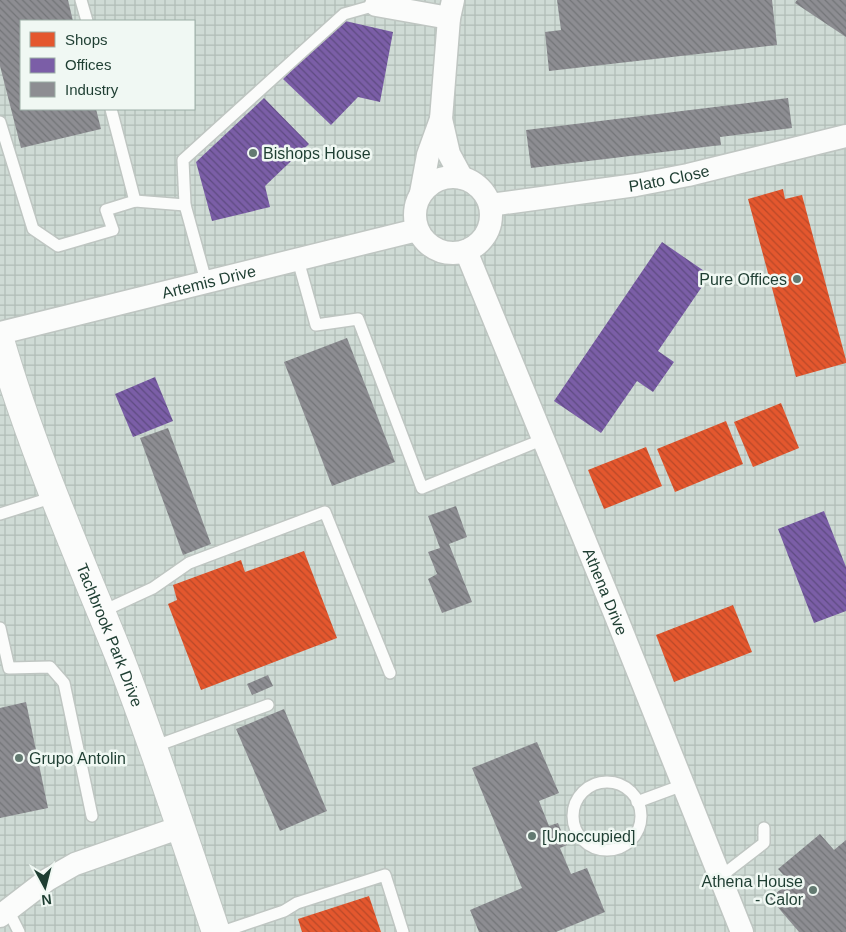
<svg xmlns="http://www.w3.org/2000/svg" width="846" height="932" font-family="Helvetica,sans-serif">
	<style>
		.industrial { fill: url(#industrial-grid); fill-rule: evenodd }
		.shops { fill: url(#shops-back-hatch) }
		.offices { fill: url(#offices-back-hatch) }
		.industry { fill: url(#industry-back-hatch) }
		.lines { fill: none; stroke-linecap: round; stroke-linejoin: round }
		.service-casing { stroke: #bfc6c2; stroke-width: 14 }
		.minor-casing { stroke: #bfc6c2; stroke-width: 25 }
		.tertiary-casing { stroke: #bfc6c2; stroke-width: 30 }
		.service { stroke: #fbfcfb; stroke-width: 11 }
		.minor { stroke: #fbfcfb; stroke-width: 22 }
		.tertiary { stroke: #fbfcfb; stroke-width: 28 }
		.poi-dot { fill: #637a71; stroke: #f0f8f3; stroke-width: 2 }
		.labels { text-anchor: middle; stroke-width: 5; stroke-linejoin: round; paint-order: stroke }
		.poi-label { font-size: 16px; fill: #1e3e32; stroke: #f0f8f3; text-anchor: start }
		.street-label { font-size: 16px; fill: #1e3e32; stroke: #f0f8f3 }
	</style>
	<defs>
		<pattern id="industrial-grid" width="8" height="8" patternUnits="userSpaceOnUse" patternTransform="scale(1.25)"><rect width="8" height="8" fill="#cfdbd5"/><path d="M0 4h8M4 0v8" fill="none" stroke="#b1bdb7"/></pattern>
		<pattern id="shops-back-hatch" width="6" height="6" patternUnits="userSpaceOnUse" patternTransform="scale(1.25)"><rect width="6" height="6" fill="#e4572e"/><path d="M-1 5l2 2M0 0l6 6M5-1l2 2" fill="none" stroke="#b84928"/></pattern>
		<pattern id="offices-back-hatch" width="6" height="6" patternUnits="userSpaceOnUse" patternTransform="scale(1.25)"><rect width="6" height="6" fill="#7b5ea7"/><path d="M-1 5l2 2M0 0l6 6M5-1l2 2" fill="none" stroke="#5e4b81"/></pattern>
		<pattern id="industry-back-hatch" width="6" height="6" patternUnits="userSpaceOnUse" patternTransform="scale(1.25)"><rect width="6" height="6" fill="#8d8d92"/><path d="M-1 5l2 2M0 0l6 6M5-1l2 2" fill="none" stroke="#737578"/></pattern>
	</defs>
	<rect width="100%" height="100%" fill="#e2e9e5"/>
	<path class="industrial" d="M0,0H846V932H0ZM21,21H194V109H21Z"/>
	<g class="shops">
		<polygon points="783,189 785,199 802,195 846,360 846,363 796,377 748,199"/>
		<polygon points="781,403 799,448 753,467 734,422"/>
		<polygon points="726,421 743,464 675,492 657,449"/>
		<polygon points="646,447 662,486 604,509 588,470"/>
		<polygon points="304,551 337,638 201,690 168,604 177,600 173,585 241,560 245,572"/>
		<polygon points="733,605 752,652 674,682 656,635"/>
		<polygon points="369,896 381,932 302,932 298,919"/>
	</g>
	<g class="offices">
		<polygon points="341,20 393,32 380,102 358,97 331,125 283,79"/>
		<polygon points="264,98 309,144 265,186 270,207 212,221 196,162"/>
		<polygon points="662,242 710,275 658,351 674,362 653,392 637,381 601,433 554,401"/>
		<polygon points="155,377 173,421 133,437 115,394"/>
		<polygon points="824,511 846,567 846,611 814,623 778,529"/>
	</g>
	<g class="industry">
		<polygon points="0,0 68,0 73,21 21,21 21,109 96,109 101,129 21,148 0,66"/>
		<polygon points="557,0 772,0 777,45 549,71 545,32 561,30"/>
		<polygon points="797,0 846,0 846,37 795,3"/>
		<polygon points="788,98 792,128 720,137 721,145 531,168 526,130"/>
		<polygon points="347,338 395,462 332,486 284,362"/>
		<polygon points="168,428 211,544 183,555 140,438"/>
		<polygon points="456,506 467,537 449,544 472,602 442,613 428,579 437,574 428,552 440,548 428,516"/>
		<polygon points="268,675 273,686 252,695 247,684"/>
		<polygon points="26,702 48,808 0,818 0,708"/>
		<polygon points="284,709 327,811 280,831 236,729"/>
		<polygon points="537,742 559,793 539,801 549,826 558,823 567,845 560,848 571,874 587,868 605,912 556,932 479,932 470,910 522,888 472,768"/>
		<polygon points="820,834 834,850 846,840 846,932 799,932 770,898 790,882 778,869"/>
	</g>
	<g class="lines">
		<g class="service-casing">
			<g id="service">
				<polyline points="81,0 87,21"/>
				<polyline points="111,109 135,201"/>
				<polyline points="0,122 33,229 58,246 113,230 106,210 135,201 185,205"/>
				<polyline points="298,260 316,325 358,319 422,488 544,439"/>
				<polyline points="206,281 185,205 183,160 344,14 376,5"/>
				<polyline points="0,514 54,497"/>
				<polyline points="101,612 153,588 189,563 325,512 390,673"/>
				<polyline points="0,628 9,668 50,667 64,683 92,816"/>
				<polyline points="153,747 268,705"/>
				<circle cx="607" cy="816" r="34"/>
				<polyline points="637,802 683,785"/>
				<polyline points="720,877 764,843 764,828"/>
				<polyline points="8,910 19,932"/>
				<polyline points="222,932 284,911 297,903 385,875 403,932"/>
			</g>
		</g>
		<g class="minor-casing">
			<g id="minor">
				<polyline points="376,5 449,18"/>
				<polyline points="441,119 449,154 462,178"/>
				<circle cx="453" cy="215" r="38"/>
				<polyline points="421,193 428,155 441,119 449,18 453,0"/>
				<path id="s1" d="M490,205L636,185L688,175L846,136"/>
				<path id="s2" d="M466,251L615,614L742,932"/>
				<path id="s3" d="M0,333L417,230"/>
				<polyline points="0,916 47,880 75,864 181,827"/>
			</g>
		</g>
		<g class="tertiary-casing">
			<g id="tertiary">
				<path id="s4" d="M0,340C32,450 77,552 120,658C155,748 185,840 216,932"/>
			</g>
		</g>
		<use href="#service" class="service"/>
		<use href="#minor" class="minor"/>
		<use href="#tertiary" class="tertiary"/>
	</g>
	<g class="poi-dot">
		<circle cx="253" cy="153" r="5"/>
		<circle cx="797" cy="279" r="5"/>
		<circle cx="19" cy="758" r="5"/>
		<circle cx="532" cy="836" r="5"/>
		<circle cx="813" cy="890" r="5"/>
	</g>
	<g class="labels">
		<g class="poi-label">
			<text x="263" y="159">Bishops House</text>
			<text x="787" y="285" text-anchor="end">Pure Offices</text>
			<text x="29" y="764">Grupo Antolin</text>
			<text x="542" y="842">[Unoccupied]</text>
			<text x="803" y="887" text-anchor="end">Athena House<tspan x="803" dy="18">- Calor</tspan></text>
		</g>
		<g class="street-label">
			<text dy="6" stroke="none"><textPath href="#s1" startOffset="181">Plato Close</textPath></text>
			<text dy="6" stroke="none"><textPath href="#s3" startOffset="215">Artemis Drive</textPath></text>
			<text dy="6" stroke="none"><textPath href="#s2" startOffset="368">Athena Drive</textPath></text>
			<text dy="6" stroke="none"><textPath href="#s4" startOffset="315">Tachbrook Park Drive</textPath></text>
		</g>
	</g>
	<rect x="20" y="20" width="175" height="90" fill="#f0f8f3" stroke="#9caea6"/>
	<rect x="30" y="32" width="25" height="15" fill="#e4572e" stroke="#9caea6"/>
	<text x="65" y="45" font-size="15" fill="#1e3e32">Shops</text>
	<rect x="30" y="58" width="25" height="15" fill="#7b5ea7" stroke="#9caea6"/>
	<text x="65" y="70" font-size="15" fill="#1e3e32">Offices</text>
	<rect x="30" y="82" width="25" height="15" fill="#8d8d92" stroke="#9caea6"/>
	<text x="65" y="95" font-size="15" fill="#1e3e32">Industry</text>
	<g transform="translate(45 887) rotate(173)" stroke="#f0f8f3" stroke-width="4" paint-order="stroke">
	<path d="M0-4L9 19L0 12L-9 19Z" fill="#1e3e32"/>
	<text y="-8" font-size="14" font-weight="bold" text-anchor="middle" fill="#1e3e32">N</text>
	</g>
</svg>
